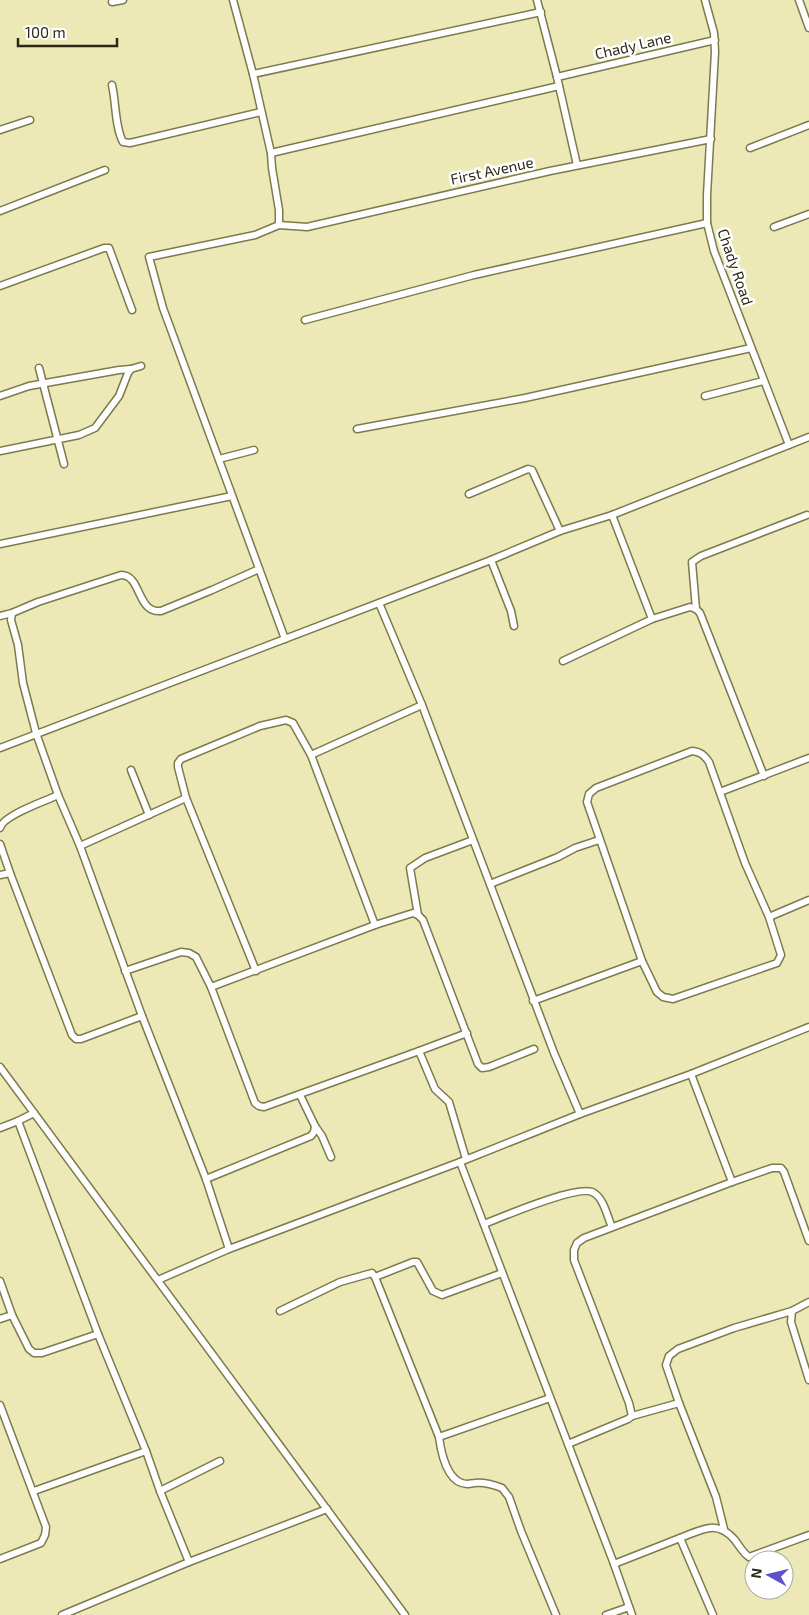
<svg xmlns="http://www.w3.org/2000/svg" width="809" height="1615" font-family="'Exo 2',sans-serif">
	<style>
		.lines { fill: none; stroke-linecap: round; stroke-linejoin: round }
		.minor-casing { stroke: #7d7a4c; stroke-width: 9 }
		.minor { stroke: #fff; stroke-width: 6 }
		.labels { text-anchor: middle; stroke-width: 5; stroke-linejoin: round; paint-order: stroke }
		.street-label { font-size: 15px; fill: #2b2916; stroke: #fff }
	</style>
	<rect width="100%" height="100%" fill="#ece9b7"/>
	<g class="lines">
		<g class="minor-casing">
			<g id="minor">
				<polyline points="233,0 253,74 271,153 272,168 279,210 279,225"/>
				<polyline points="537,0 557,77 577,165"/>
				<polyline points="705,0 714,33 715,52 707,195 707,223 714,251 789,445"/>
				<polyline points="799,0 809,28"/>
				<polyline points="112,2 123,0"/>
				<polyline points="253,74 541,12"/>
				<polyline points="557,77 715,40"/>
				<path d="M112,85C116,102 115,128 123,142L130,143L261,112"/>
				<polyline points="0,130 30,120"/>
				<polyline points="750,148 809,125"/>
				<polyline points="271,153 559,86"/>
				<polyline points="0,211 105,170"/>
				<polyline points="774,227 809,214"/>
				<polyline points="0,286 104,248 109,248 132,310"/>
				<polyline points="305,320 474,275 707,223"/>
				<polyline points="39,368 64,464"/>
				<polyline points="0,396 29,386 119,370 131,369"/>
				<polyline points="705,396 763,381"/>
				<polyline points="357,429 525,398 751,348"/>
				<polyline points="0,451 79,435 95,428 119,396 128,373 131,369 141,366"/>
				<polyline points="219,459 254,450"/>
				<polyline points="469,494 528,469 532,470 560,531"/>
				<polyline points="0,544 232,496"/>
				<polyline points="491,560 511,611 514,626"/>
				<polyline points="379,603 422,705 554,1053 580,1114"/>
				<polyline points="696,609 692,562 701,556 807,515"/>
				<polyline points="0,616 12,613"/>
				<polyline points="652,619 690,607 696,609 700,613 764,776"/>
				<polyline points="285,639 163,308 149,257 255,235 279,225 307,227 550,171 711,139"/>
				<polyline points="563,661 652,619 612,515"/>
				<polyline points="0,748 491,560 560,531 612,515 809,437"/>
				<path d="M692,751C701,752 704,755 709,762L745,863L769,917L781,955L777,963L673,999L663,997L657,992L642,961L587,802L589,794L596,788Z"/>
				<polyline points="311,755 422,705"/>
				<polyline points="131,770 149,815"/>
				<polyline points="720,792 809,758"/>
				<polyline points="186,798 178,767 178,763 181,759 260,726 286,720 293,723 311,755 375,925"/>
				<path d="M0,828C3,815 46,801 58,795"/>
				<polyline points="0,844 10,873"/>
				<polyline points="80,846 186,798 256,971"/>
				<polyline points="0,875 10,873 72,1035 76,1039 81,1039 142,1016"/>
				<polyline points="490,884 558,857 575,848 599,840"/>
				<polyline points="418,915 410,868 425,858 473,840"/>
				<polyline points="769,917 809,900"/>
				<polyline points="125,971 181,952 189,953 196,957 211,987 255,1103 259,1106 264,1107 419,1051 435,1089 449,1102 466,1159"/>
				<polyline points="211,987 375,925 413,913 418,915 423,920 478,1064 482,1068 489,1067 534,1049"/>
				<polyline points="533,1001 642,961"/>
				<polyline points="419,1051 467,1033"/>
				<polyline points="0,1067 405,1615"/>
				<polyline points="34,1113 18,1121 98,1334 146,1451 160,1491 189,1562"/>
				<polyline points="315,1126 322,1136 331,1157"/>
				<polyline points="0,1128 18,1121"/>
				<polyline points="460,1162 614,1564 632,1615"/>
				<polyline points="206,1179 311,1136 314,1132 315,1126 300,1095"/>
				<polyline points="732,1182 772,1168 781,1168 784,1172 809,1241"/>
				<path d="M484,1224C502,1217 581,1183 594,1193C604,1199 607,1216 612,1227"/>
				<path d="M229,1249L206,1179L142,1016L80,846L58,795L36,733L23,683L18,645L11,620L12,613L38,602L121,575C142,575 136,613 161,611L212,590L259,569"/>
				<polyline points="375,1277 413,1262 417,1262 433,1291 442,1295 502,1273"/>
				<polyline points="158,1280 229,1249 460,1162 580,1114 691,1074 809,1027"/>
				<polyline points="0,1281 12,1315 29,1349 34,1353 42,1353 98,1334"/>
				<polyline points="809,1302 792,1311 791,1322 809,1380"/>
				<path d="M280,1311L340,1282L372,1273L375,1277L439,1437C441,1452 447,1483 467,1484C470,1484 472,1483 475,1483C484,1482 494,1485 502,1488L509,1497L521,1531L556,1615"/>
				<polyline points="0,1319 12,1315"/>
				<polyline points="0,1405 46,1527 45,1535 41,1543 0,1559"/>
				<polyline points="632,1416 679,1403"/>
				<polyline points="439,1437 550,1398"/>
				<polyline points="568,1444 628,1419 632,1416 629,1403 574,1260 574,1250 577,1243 584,1238 732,1182 691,1074"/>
				<polyline points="34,1491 146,1451"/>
				<polyline points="160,1491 220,1461"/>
				<polyline points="724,1529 716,1497 679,1403 666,1365 669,1356 678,1349 734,1328 792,1311"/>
				<polyline points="614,1564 680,1538"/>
				<polyline points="62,1615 189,1562 327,1509"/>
				<polyline points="606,1615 629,1607"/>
				<path d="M713,1615L680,1538C702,1530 716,1519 734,1539C739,1545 742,1552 749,1557L809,1535"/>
			</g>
		</g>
		<use href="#minor" class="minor"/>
	</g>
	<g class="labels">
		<g class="street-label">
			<text transform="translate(633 46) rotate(-13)" y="5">Chady Lane</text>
			<text transform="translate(492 171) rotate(-12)" y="5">First Avenue</text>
			<text transform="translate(735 267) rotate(71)" y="5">Chady Road</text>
		</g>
	</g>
	<g transform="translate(769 1575) rotate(278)"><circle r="24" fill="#ffffff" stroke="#aaa9a2"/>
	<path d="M0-4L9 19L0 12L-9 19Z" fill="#6050c9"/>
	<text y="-8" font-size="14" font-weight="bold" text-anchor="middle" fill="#2b2916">N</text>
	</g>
	<path d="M18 38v8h99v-8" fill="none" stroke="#2b2916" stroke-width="2.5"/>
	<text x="25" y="38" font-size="15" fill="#2b2916" stroke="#ffffff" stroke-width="4" paint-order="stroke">100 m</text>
</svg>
